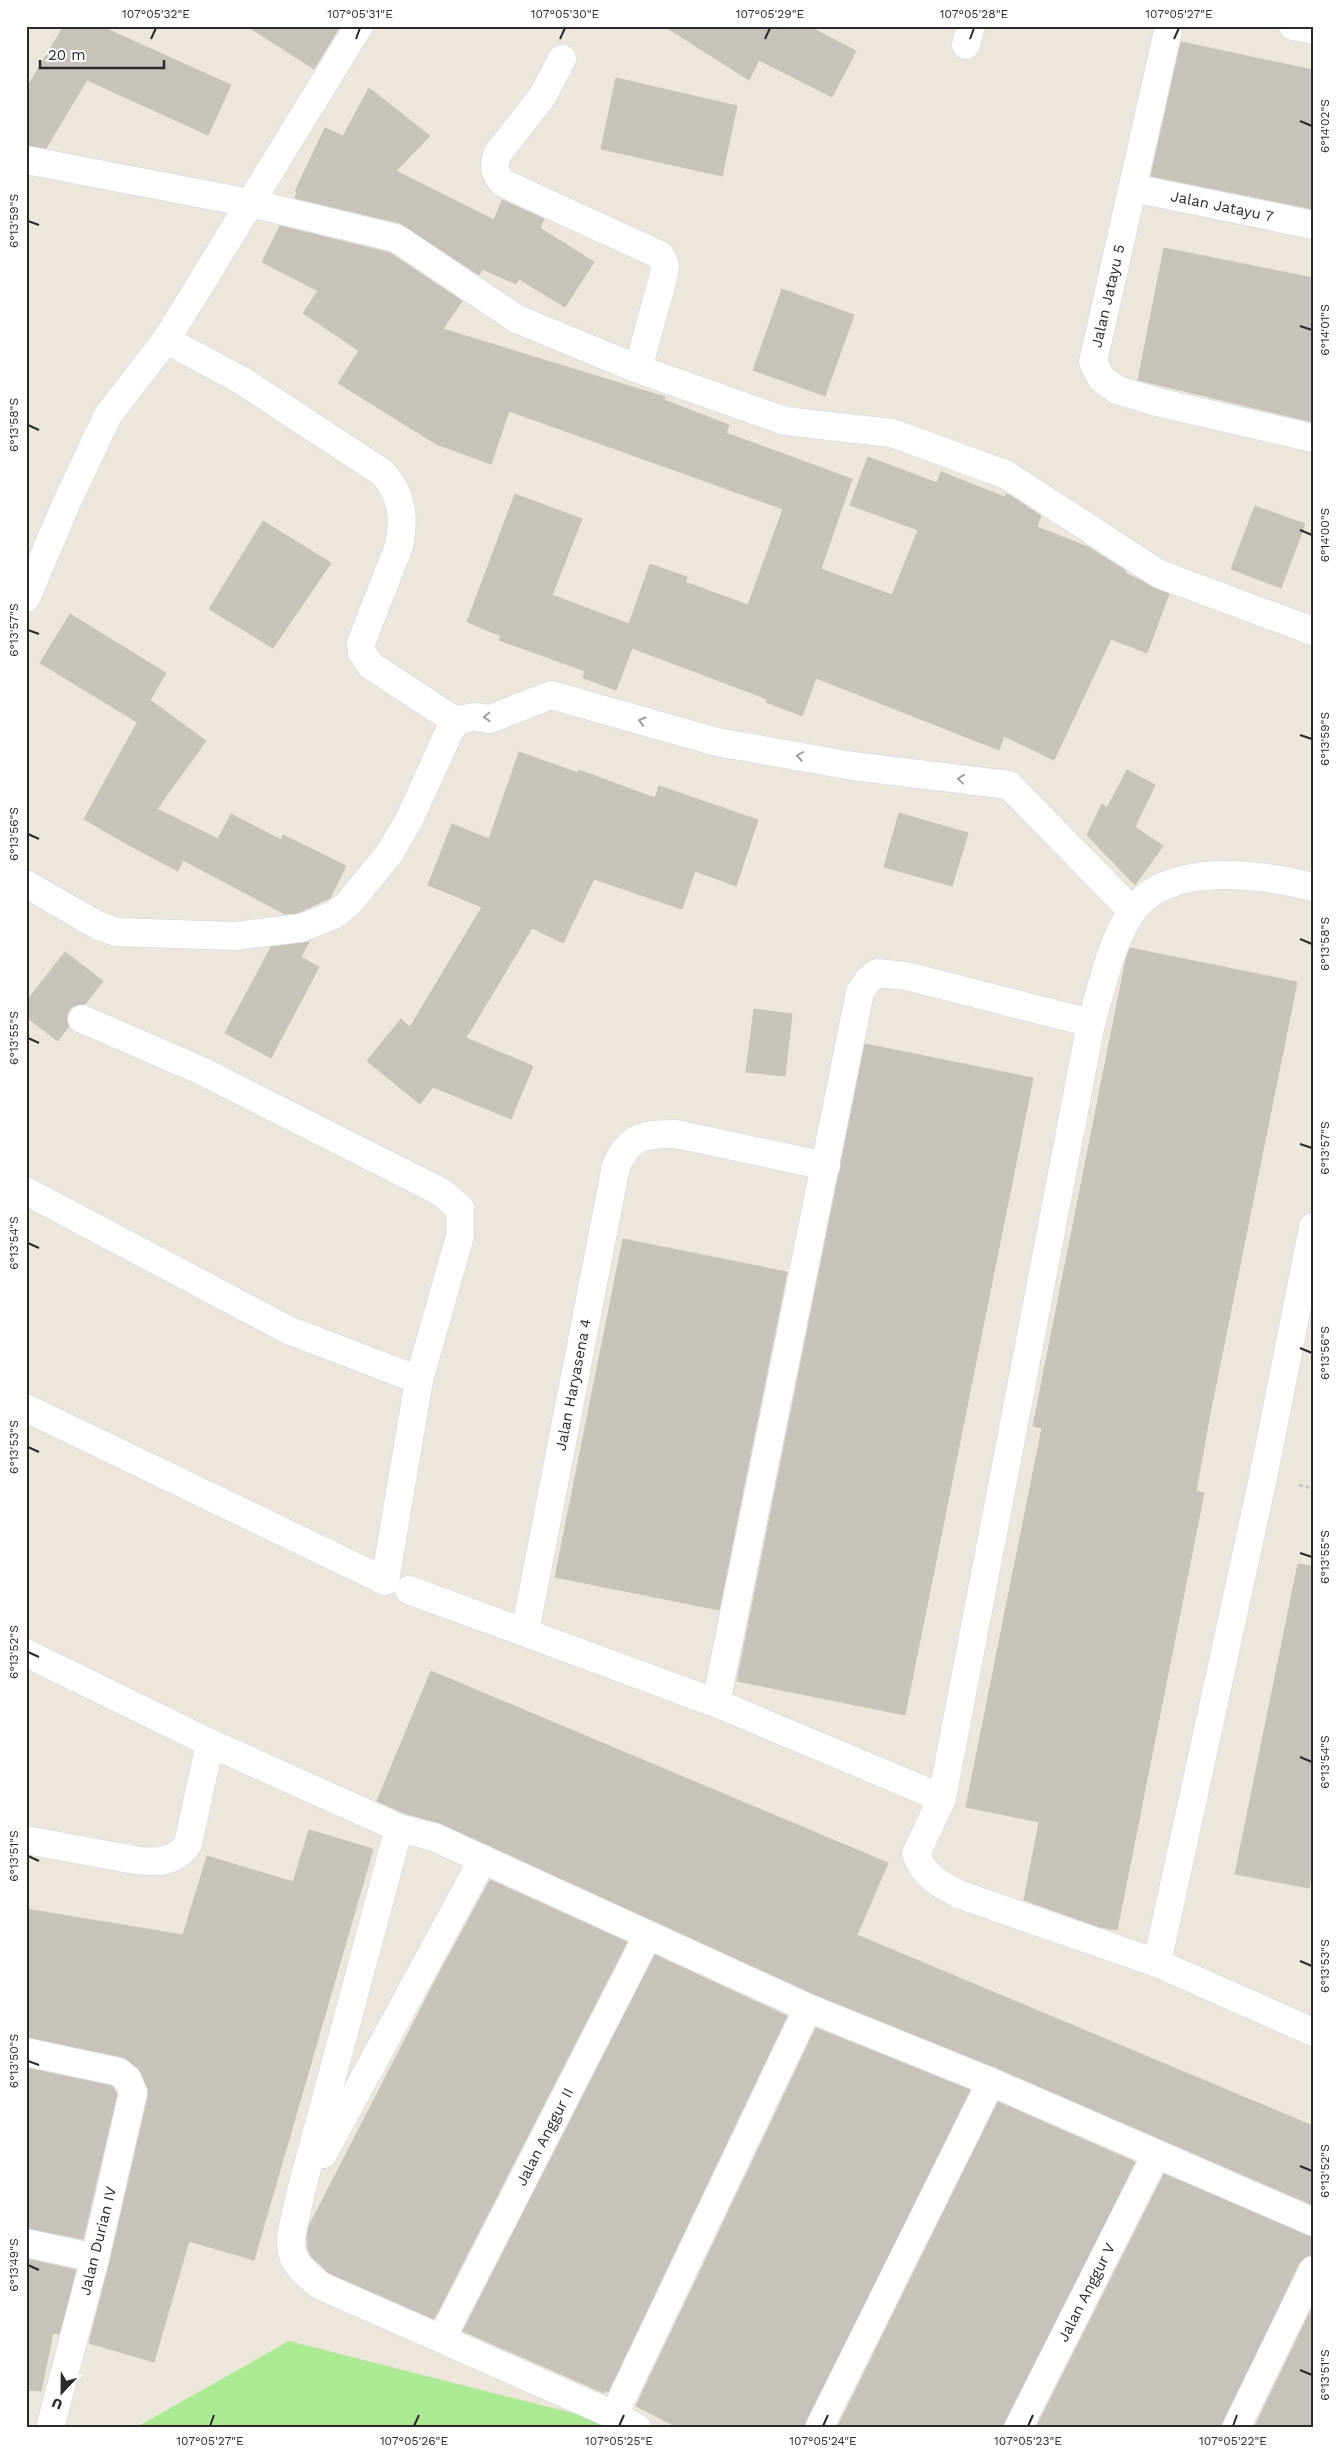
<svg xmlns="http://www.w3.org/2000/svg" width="1339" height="2454" font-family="'Work Sans',sans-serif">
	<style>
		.green { fill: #abe992 }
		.building { fill: #c8c3ba; stroke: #c9c2b4 }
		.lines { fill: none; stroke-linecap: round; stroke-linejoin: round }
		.minor-casing { stroke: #cfd2e4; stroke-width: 29 }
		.path { stroke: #c8c8c8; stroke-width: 3; stroke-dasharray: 4 2.5; stroke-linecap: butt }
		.minor { stroke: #fff; stroke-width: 28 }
		.oneway { stroke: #9f9f9f }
		.ticks { fill: none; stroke: #2a2a2a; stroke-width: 2 }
		.labels { text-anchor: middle; stroke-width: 5; stroke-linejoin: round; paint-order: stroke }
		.street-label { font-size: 15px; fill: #2a2a2a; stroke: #fff }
		.neatline { fill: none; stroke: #2a2a2a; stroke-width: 2 }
		.ticks-label { font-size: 12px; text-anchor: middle; fill: #2a2a2a }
	</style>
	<rect width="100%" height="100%" fill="#ede6da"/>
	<polygon class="green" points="289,2341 604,2421 615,2428 135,2428"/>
	<g class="building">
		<polygon points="64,26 100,26 231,85 208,135 87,80 46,148 26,145 26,89"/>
		<polygon points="247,26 340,26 314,69"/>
		<polygon points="664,26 808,26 856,51 832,97 759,60 749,80"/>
		<polygon points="1181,42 1313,70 1313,209 1151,176"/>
		<polygon points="616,78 737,106 722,176 601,149"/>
		<polygon points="369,88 430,136 396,171 494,220 502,200 544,219 540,228 594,262 565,307 519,279 516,284 482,269 479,275 400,223 295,198 297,192 295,191 325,128 343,136"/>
		<polygon points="280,226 390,253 462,301 443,329 665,397 664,400 729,425 726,433 852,479 821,569 892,595 918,530 850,505 868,457 937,483 941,472 1005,497 1006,494 1011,496 1041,516 1037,527 1088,547 1126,571 1125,573 1169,594 1147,653 1111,639 1054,760 1004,736 999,750 816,678 802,716 766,702 767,699 632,648 616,690 583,678 585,671 499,640 501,636 467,622 515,494 582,519 552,595 629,624 650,564 687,577 685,582 748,605 783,509 509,411 491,464 436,444 338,383 359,351 303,313 318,291 262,262"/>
		<polygon points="1164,248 1313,278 1313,422 1138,380"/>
		<polygon points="782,289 854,315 825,396 753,370"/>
		<polygon points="1255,506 1305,524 1281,588 1231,569"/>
		<polygon points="263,521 331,563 273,648 209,609"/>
		<polygon points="70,614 166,673 150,700 206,741 157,809 218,839 231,814 281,840 283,835 346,866 330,898 297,913 285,914 183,860 178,871 125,843 84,819 143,712 137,722 40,663"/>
		<polygon points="519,752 578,773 579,770 655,798 659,786 758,820 736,886 695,871 682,909 594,879 563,943 532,928 466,1038 533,1066 511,1119 433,1087 420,1104 367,1061 401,1019 410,1027 482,907 428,885 452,824 489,839"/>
		<polygon points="1127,770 1155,785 1135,827 1163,846 1135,885 1087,835 1102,804 1107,808"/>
		<polygon points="899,813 968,833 952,886 884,867"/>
		<polygon points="309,942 301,957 319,967 271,1058 225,1033 271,947"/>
		<polygon points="1130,948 1297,982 1209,1419 1196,1491 1204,1493 1117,1930 1100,1927 1024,1900 1039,1822 966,1807 1042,1428 1033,1426 1126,959"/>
		<polygon points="65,952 103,981 85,1004 73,1006 68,1012 66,1020 69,1026 58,1041 26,1017 26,1002"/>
		<polygon points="754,1009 792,1014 785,1076 746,1072"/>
		<polygon points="865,1044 1033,1078 905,1715 737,1681"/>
		<polygon points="623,1239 787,1272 719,1610 555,1577"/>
		<polygon points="1298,1564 1313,1566 1313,1869 1309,1888 1235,1874"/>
		<polygon points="431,1671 888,1863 857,1935 1313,2126 1313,2205 997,2068 814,1994 440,1823 404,1813 377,1801"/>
		<polygon points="309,1830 373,1849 254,2260 189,2241 154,2362 89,2343 110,2262 148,2097 148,2088 139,2069 123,2057 26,2037 26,1909 183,1935 207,1856 293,1882"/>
		<polygon points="490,1880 627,1942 434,2319 329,2273 311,2256 308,2250 307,2238 309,2226 432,1987"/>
		<polygon points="655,1955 787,2016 608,2392 605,2390 604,2393 463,2331"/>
		<polygon points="816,2028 970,2090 804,2428 679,2428 636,2406"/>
		<polygon points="26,2068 112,2086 117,2094 83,2239 26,2228"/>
		<polygon points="998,2102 1135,2162 1003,2428 837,2428"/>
		<polygon points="1164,2174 1313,2237 1313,2255 1305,2257 1299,2263 1221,2428 1036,2428"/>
		<polygon points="26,2259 76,2270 59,2334 53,2333 41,2391 26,2390"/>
		<polygon points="1313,2306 1313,2428 1254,2428"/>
	</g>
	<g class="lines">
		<g class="minor-casing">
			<g id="minor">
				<polyline points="1169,26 1093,362 1101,378 1117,390 1157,402 1313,438"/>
				<polyline points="1293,26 1313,30"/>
				<polyline points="966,45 971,26"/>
				<path d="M562,59L542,97L498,153C493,166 494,173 503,183L660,255L665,265L664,274L638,369"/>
				<polyline points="26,160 250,203 396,238 517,319 638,369 785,421 892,433 1007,475 1159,574 1313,631"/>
				<path id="s1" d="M1133,188L1313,225"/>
				<path d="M166,340L241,380L383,473C402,495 405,518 399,546L361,643L362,652L370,665L457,722"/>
				<polyline points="26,598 66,504 108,415 166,340 359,26"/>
				<polyline points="26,884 97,925 116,932 235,936 301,928 334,915 348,904 389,854 409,820 450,730 457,722 463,719 474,717 490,719 551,695 717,742 853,766 1009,785 1132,911"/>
				<path d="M1091,1023L942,1798L916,1854C924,1876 940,1885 961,1895L1157,1963L1313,2032"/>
				<polyline points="26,1191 288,1330 419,1380"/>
				<polyline points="26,1408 385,1581 419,1380 460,1236 460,1208 441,1192 202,1071 82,1019"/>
				<polyline points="409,1590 716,1703 942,1798"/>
				<path id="s2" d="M525,1632L616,1166C630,1135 644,1134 676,1134L826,1166"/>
				<polyline points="26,1653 210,1743 399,1828 434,1837 808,2008 991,2082 1313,2222"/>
				<path d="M716,1703L860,992L868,980L877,973L906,976L1091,1023C1102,987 1110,945 1131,913C1167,860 1260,874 1313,887"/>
				<path d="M399,1828L300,2195C291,2242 278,2254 321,2286L614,2415L637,2428"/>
				<path d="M26,1840L135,1860C157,1863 174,1863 188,1844L210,1743"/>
				<polyline points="1157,1963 1263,1478 1313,1227"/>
				<polyline points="26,2052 119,2072 128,2080 133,2093 95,2258 50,2428"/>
				<polyline points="323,2154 483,1859"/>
				<polyline points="26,2243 95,2258"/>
				<path id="s3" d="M442,2338L648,1935"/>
				<polyline points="614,2415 808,2008"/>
				<polyline points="819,2428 991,2082"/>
				<path id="s4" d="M1018,2428L1156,2155"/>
				<polyline points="1236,2428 1313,2270"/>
			</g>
		</g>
		<polyline class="path" points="1299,1485 1313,1488"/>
		<use href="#minor" class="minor"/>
	</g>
	<defs><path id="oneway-chevron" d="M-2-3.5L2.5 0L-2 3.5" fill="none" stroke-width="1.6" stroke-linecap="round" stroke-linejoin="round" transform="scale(1.25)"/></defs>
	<g class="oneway">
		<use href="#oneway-chevron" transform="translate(487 717) rotate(178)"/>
		<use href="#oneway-chevron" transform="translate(642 721) rotate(-164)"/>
		<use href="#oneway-chevron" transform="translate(800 756) rotate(-170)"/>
		<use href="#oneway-chevron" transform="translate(961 779) rotate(-173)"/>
	</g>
	<path class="ticks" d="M151,39L156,28M356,39L360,28M560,39L565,28M765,39L770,28M970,39L974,28M1174,39L1179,28M1300,121L1312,126M28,221L39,225M1300,326L1312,330M28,425L39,430M1300,530L1312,535M28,630L39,634M1300,735L1312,739M28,834L39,839M1300,939L1312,944M28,1038L39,1043M1300,1144L1312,1148M28,1243L39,1248M1300,1348L1312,1353M28,1447L39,1452M1300,1553L1312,1557M28,1652L39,1657M1300,1757L1312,1762M28,1856L39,1861M1300,1961L1312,1966M28,2061L39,2065M1300,2166L1312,2171M28,2265L39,2270M1300,2370L1312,2375M210,2426L214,2415M414,2426L419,2415M619,2426L624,2415M823,2426L828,2415M1028,2426L1033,2415M1233,2426L1237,2415"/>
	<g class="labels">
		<g class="street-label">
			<text dy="5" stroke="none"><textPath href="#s1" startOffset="91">Jalan Jatayu 7</textPath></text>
			<text transform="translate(1108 296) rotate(-77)" y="5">Jalan Jatayu 5</text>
			<text dy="5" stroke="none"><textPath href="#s2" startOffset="252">Jalan Haryasena 4</textPath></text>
			<text dy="5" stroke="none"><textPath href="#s3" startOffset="226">Jalan Anggur II</textPath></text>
			<text transform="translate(98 2241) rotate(-76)" y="5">Jalan Durian IV</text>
			<text dy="5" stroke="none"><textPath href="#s4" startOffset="152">Jalan Anggur V</textPath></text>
		</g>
	</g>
	<rect width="1339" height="2454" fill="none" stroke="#ffffff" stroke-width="55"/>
	<g transform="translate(62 2392) rotate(202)" stroke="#ffffff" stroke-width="4" paint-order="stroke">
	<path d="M0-4L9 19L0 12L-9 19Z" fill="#2a2a2a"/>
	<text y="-8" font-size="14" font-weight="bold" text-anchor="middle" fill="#2a2a2a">U</text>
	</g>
	<path d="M40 60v8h124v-8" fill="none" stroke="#2a2a2a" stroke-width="2.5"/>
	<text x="48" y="60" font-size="15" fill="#2a2a2a" stroke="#ffffff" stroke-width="4" paint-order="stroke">20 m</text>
	<rect x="28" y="28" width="1284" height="2398" class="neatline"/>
	<g class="ticks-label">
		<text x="156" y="18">107°05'32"E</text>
		<text x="360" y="18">107°05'31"E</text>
		<text x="565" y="18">107°05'30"E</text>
		<text x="770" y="18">107°05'29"E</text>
		<text x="974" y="18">107°05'28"E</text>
		<text x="1179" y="18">107°05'27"E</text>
		<text transform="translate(1325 126) rotate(-90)" y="4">6°14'02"S</text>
		<text transform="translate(14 221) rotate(-90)" y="4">6°13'59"S</text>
		<text transform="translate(1325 330) rotate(-90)" y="4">6°14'01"S</text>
		<text transform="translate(14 425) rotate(-90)" y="4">6°13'58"S</text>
		<text transform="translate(1325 535) rotate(-90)" y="4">6°14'00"S</text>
		<text transform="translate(14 630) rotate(-90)" y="4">6°13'57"S</text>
		<text transform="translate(1325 739) rotate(-90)" y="4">6°13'59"S</text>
		<text transform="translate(14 834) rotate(-90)" y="4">6°13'56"S</text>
		<text transform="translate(1325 944) rotate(-90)" y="4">6°13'58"S</text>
		<text transform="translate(14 1038) rotate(-90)" y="4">6°13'55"S</text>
		<text transform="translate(1325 1148) rotate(-90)" y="4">6°13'57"S</text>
		<text transform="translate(14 1243) rotate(-90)" y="4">6°13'54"S</text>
		<text transform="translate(1325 1353) rotate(-90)" y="4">6°13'56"S</text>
		<text transform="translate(14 1447) rotate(-90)" y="4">6°13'53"S</text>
		<text transform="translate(1325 1557) rotate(-90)" y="4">6°13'55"S</text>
		<text transform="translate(14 1652) rotate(-90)" y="4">6°13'52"S</text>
		<text transform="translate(1325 1762) rotate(-90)" y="4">6°13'54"S</text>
		<text transform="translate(14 1856) rotate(-90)" y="4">6°13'51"S</text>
		<text transform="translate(1325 1966) rotate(-90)" y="4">6°13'53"S</text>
		<text transform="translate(14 2061) rotate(-90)" y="4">6°13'50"S</text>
		<text transform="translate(1325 2171) rotate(-90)" y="4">6°13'52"S</text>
		<text transform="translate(14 2265) rotate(-90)" y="4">6°13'49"S</text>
		<text transform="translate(1325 2375) rotate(-90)" y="4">6°13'51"S</text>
		<text x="210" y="2445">107°05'27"E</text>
		<text x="414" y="2445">107°05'26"E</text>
		<text x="619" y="2445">107°05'25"E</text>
		<text x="823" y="2445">107°05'24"E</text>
		<text x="1028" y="2445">107°05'23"E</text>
		<text x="1233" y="2445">107°05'22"E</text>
	</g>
</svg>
